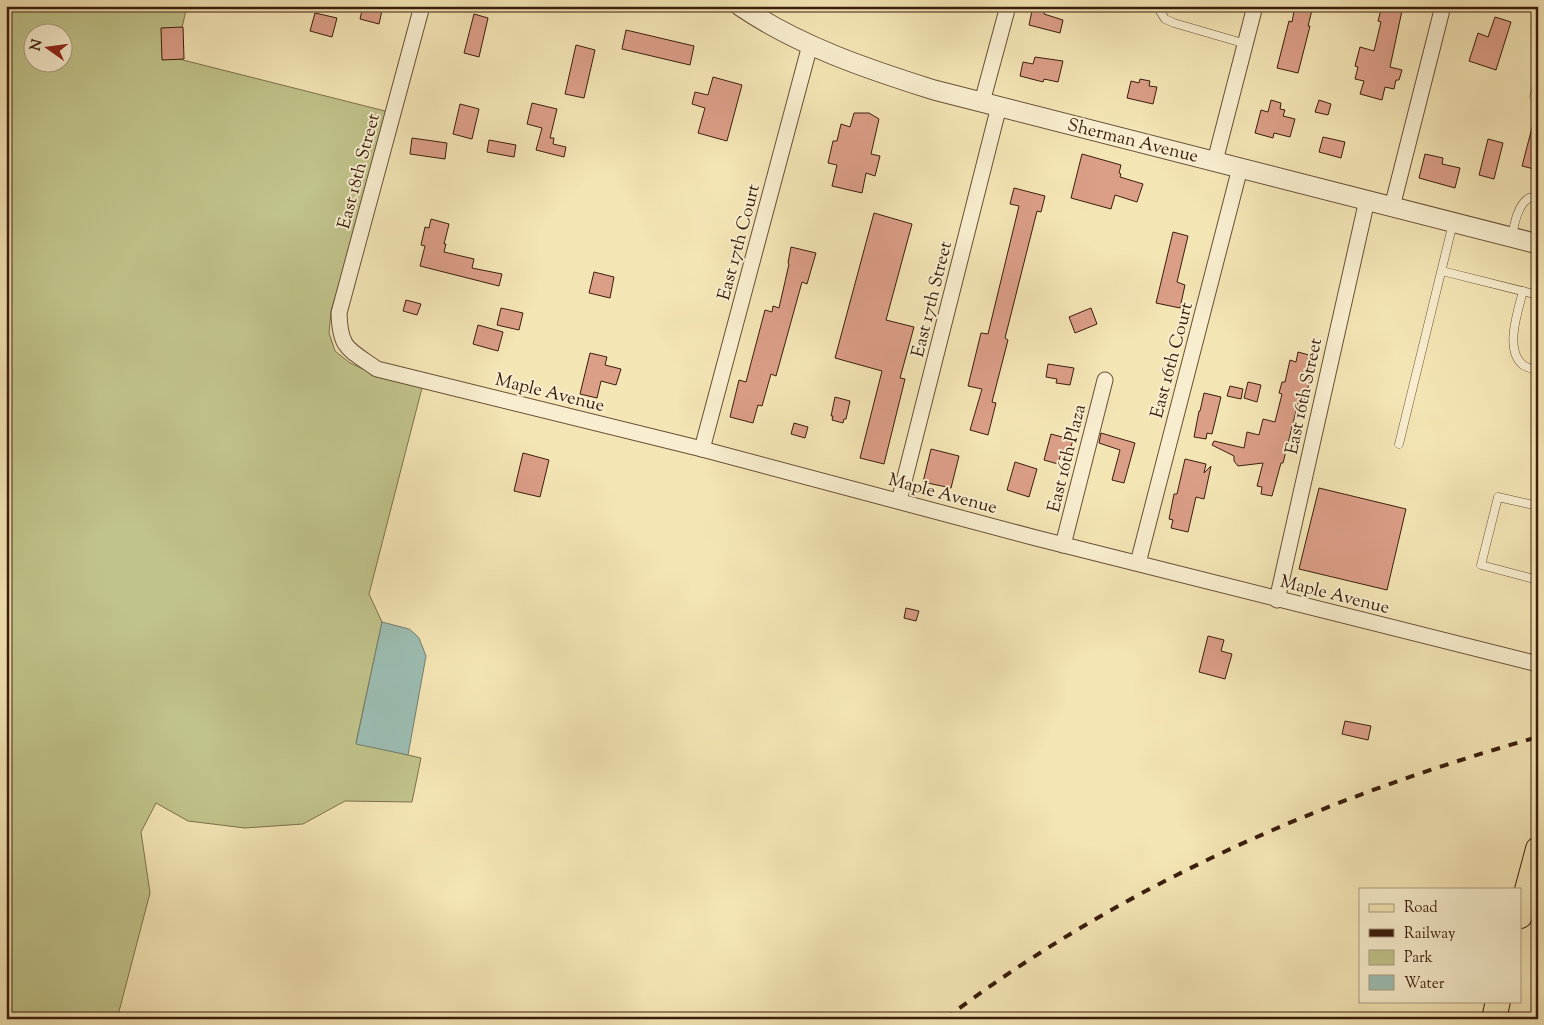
<svg xmlns="http://www.w3.org/2000/svg" width="1544" height="1025" font-family="'Sorts Mill Goudy',serif">
	<style>
		.green { fill: #c0c38a; stroke: #7d704b; fill-rule: evenodd }
		.water { fill: #9cbeb3; stroke: #757e70 }
		.building { fill: #db9e87; stroke: #3a1d0c }
		.lines { fill: none; stroke-linecap: round; stroke-linejoin: round }
		.service-casing { stroke: #684f36; stroke-width: 9 }
		.minor-casing { stroke: #684f36; stroke-width: 17 }
		.tertiary-casing { stroke: #684f36; stroke-width: 21 }
		.primary-casing { stroke: #3a1d0c; stroke-width: 26 }
		.service { stroke: #f8eecf; stroke-width: 8 }
		.minor { stroke: #f8eecf; stroke-width: 15 }
		.tertiary { stroke: #f8eecf; stroke-width: 19 }
		.primary { stroke: #f4e5b5; stroke-width: 24 }
		.rail { stroke: #3a1d0c; stroke-width: 4; stroke-dasharray: 9 9; stroke-linecap: butt }
		.labels { text-anchor: middle; stroke-width: 4; stroke-linejoin: round; paint-order: stroke }
		.street-label { font-size: 18px; fill: #3a1d0c; stroke: #f8eecf }
	</style>
	<rect width="100%" height="100%" fill="#f4e5b5"/>
	<filter id="stains"><feTurbulence type="fractalNoise" baseFrequency=".004" numOctaves="4"/><feColorMatrix values="0 0 0 0 .2 0 0 0 0 .09 0 0 0 0 .02 0 0 0 .5 -.17"/></filter>
	<radialGradient id="worn" r=".72"><stop offset=".6" stop-color="#630" stop-opacity="0"/><stop offset="1" stop-color="#630" stop-opacity=".3"/></radialGradient>
	<path class="green" d="M6,6H187L175,58L389,112L364,202L331,311L329,333L335,351L350,363L363,369L423,384L369,594L382,622L356,743L421,758L412,802L345,801L303,824L245,828L188,821L156,803L141,832L150,893L117,1019H6ZM32,32H62V62H32Z"/>
	<polygon class="water" points="382,622 409,629 414,633 419,638 426,656 408,755 356,744"/>
	<g class="building">
		<polygon points="363,6 383,6 379,24 360,19"/>
		<polygon points="1033,6 1046,6 1044,14 1063,20 1060,33 1029,25"/>
		<polygon points="1295,6 1313,6 1308,26 1310,26 1298,73 1277,68 1289,21 1292,22"/>
		<polygon points="1382,6 1403,6 1390,67 1402,70 1399,80 1396,80 1394,89 1385,87 1382,100 1360,94 1364,81 1355,79 1358,67 1355,66 1360,47 1374,51 1381,22 1378,21"/>
		<polygon points="315,13 337,18 332,37 310,31"/>
		<polygon points="474,14 488,18 479,57 464,53"/>
		<polygon points="1495,17 1511,22 1496,70 1469,61 1478,33 1488,37"/>
		<polygon points="183,27 184,59 162,60 161,28"/>
		<polygon points="626,30 694,46 690,65 622,49"/>
		<polygon points="576,45 595,50 584,98 565,94"/>
		<polygon points="1035,57 1063,61 1058,82 1044,79 1043,82 1020,76 1023,62 1033,64"/>
		<polygon points="713,77 742,85 727,141 698,133 705,108 692,104 695,92 708,95"/>
		<polygon points="1140,79 1150,81 1149,86 1157,87 1153,104 1127,98 1131,81 1139,83"/>
		<polygon points="1271,100 1281,103 1280,109 1285,110 1283,116 1295,119 1290,137 1274,133 1273,138 1255,133 1261,110 1268,112"/>
		<polygon points="1319,100 1331,104 1328,115 1315,112"/>
		<polygon points="532,103 557,109 550,138 554,138 553,144 566,147 564,157 536,150 542,128 527,124"/>
		<polygon points="460,104 479,109 472,139 453,134"/>
		<polygon points="854,113 869,113 879,119 871,154 880,156 875,176 866,173 862,193 832,186 837,165 828,163 833,141 837,141 841,124 850,127"/>
		<polygon points="1534,120 1538,120 1538,170 1522,166"/>
		<polygon points="1323,137 1345,142 1341,158 1319,152"/>
		<polygon points="412,138 447,143 445,159 410,154"/>
		<polygon points="1488,139 1503,143 1494,179 1479,175"/>
		<polygon points="489,140 516,145 514,157 487,152"/>
		<polygon points="1082,154 1121,165 1119,173 1121,174 1120,177 1143,184 1137,202 1115,195 1111,209 1071,198"/>
		<polygon points="1425,154 1443,158 1442,164 1460,168 1455,188 1419,178"/>
		<polygon points="1014,188 1045,196 1041,212 1037,211 1005,338 1008,340 992,402 996,403 988,435 970,430 982,389 968,386 981,333 988,334 1019,206 1010,204"/>
		<polygon points="874,213 912,224 886,320 914,327 900,378 905,379 884,464 860,458 882,371 835,358"/>
		<polygon points="431,219 449,224 444,244 446,244 444,252 474,259 472,268 502,274 499,286 420,266 425,246 421,245 425,227 429,228"/>
		<polygon points="1173,232 1188,236 1177,282 1185,285 1180,308 1156,303"/>
		<polygon points="791,247 816,253 807,284 802,282 776,376 771,374 762,406 758,405 753,423 730,417 739,380 746,382 765,310 772,312 773,306 779,308 789,264 788,263"/>
		<polygon points="594,272 614,277 610,298 589,293"/>
		<polygon points="406,300 421,304 417,315 403,311"/>
		<polygon points="501,308 523,313 519,330 497,325"/>
		<polygon points="1091,308 1097,324 1075,333 1069,317"/>
		<polygon points="478,325 503,332 498,351 473,344"/>
		<polygon points="1298,352 1309,355 1308,360 1313,361 1312,366 1314,366 1303,405 1298,403 1283,463 1281,463 1272,496 1261,494 1262,487 1257,486 1263,463 1238,466 1234,461 1234,456 1212,445 1214,441 1244,448 1247,432 1259,435 1263,419 1275,422 1282,394 1279,393 1282,382 1285,382 1290,360 1296,362"/>
		<polygon points="590,353 607,357 605,365 621,369 616,385 601,381 597,398 580,394"/>
		<polygon points="1048,364 1074,368 1070,385 1056,383 1057,379 1046,377"/>
		<polygon points="1248,382 1261,385 1257,402 1244,398"/>
		<polygon points="1230,386 1243,389 1241,399 1227,396"/>
		<polygon points="1204,393 1221,397 1212,434 1207,433 1206,439 1194,437 1199,411 1200,411"/>
		<polygon points="835,397 850,401 846,419 844,419 843,423 832,420 833,416 831,416"/>
		<polygon points="794,423 808,427 805,438 791,434"/>
		<polygon points="1101,433 1135,443 1124,483 1112,480 1120,450 1099,443"/>
		<polygon points="1051,434 1073,440 1069,453 1062,450 1058,464 1044,460"/>
		<polygon points="931,449 959,456 951,488 923,482"/>
		<polygon points="523,453 549,460 540,497 514,491"/>
		<polygon points="1185,459 1206,464 1204,473 1211,466 1204,499 1196,497 1188,532 1171,528 1173,520 1169,519 1174,494 1177,494"/>
		<polygon points="1015,462 1037,469 1029,497 1007,490"/>
		<polygon points="1319,488 1406,509 1387,590 1299,569"/>
		<polygon points="906,608 919,611 916,621 904,618"/>
		<polygon points="1208,636 1224,640 1221,651 1232,654 1225,679 1199,672"/>
		<polygon points="1345,721 1371,726 1368,740 1342,734"/>
	</g>
	<g class="lines">
		<g class="service-casing">
			<g id="service">
				<polyline points="1161,6 1160,11 1165,19 1174,23 1246,44"/>
				<polyline points="1538,82 1534,97 1538,98"/>
				<path d="M1512,237C1514,226 1517,205 1529,198C1532,197 1535,197 1538,197"/>
				<polyline points="1442,271 1538,295"/>
				<path d="M1523,291C1518,311 1504,350 1523,365C1527,368 1533,369 1538,370"/>
				<polyline points="1399,444 1453,223"/>
				<polyline points="1538,506 1498,497 1481,565 1538,580"/>
			</g>
		</g>
		<g class="minor-casing">
			<g id="minor">
				<path d="M422,6L339,313C340,350 349,349 377,369L702,449L1036,538L1538,664"/>
				<polyline points="982,102 1008,6"/>
				<polyline points="1215,161 1255,6"/>
				<polyline points="1392,207 1443,6"/>
				<polyline points="702,449 810,45"/>
				<polyline points="899,501 999,106"/>
				<polyline points="1063,545 1105,380"/>
				<polyline points="1138,563 1240,168"/>
				<polyline points="1277,600 1367,200"/>
			</g>
		</g>
		<g class="tertiary-casing">
			<path id="tertiary" d="M740,6C799,46 867,69 934,90L1538,244"/>
		</g>
		<g class="primary-casing">
			<g id="primary">
				<polyline points="1520,916 1538,849"/>
				<polyline points="1494,1019 1498,1001"/>
			</g>
		</g>
		<use href="#service" class="service"/>
		<use href="#minor" class="minor"/>
		<use href="#tertiary" class="tertiary"/>
		<use href="#primary" class="primary"/>
		<path class="rail" d="M945,1019C1122,885 1324,797 1538,737"/>
	</g>
	<g class="labels">
		<g class="street-label">
			<text transform="translate(1133 140) rotate(14)" y="6">Sherman Avenue</text>
			<text transform="translate(358 171) rotate(-75)" y="6">East 18th Street</text>
			<text transform="translate(738 242) rotate(-75)" y="6">East 17th Court</text>
			<text transform="translate(931 299) rotate(-76)" y="6">East 17th Street</text>
			<text transform="translate(1171 360) rotate(-75)" y="6">East 16th Court</text>
			<text transform="translate(550 392) rotate(14)" y="6">Maple Avenue</text>
			<text transform="translate(1303 396) rotate(-78)" y="6">East 16th Street</text>
			<text transform="translate(1066 458) rotate(-76)" y="6">East 16th Plaza</text>
			<text transform="translate(943 493) rotate(15)" y="6">Maple Avenue</text>
			<text transform="translate(1335 594) rotate(14)" y="6">Maple Avenue</text>
		</g>
	</g>
	<rect width="1544" height="1025" fill="none" stroke="#f4e5b5" stroke-width="25"/>
	<rect x="8" y="8" width="1529" height="1010" fill="none" stroke="#3a1d0c" stroke-width="2.5"/>
	<rect x="12" y="12" width="1519" height="1000" fill="none" stroke="#3a1d0c"/>
	<rect x="1359" y="888" width="162" height="115" fill="#f8eecf" stroke="#ac9a81"/>
	<rect x="1369" y="904" width="25" height="8" fill="#f4e5b5" stroke="#ac9a81"/>
	<text x="1404" y="912" font-size="15" fill="#3a1d0c">Road</text>
	<rect x="1369" y="929" width="25" height="8" fill="#3a1d0c" stroke="#ac9a81"/>
	<text x="1404" y="938" font-size="15" fill="#3a1d0c">Railway</text>
	<rect x="1369" y="950" width="25" height="15" fill="#c0c38a" stroke="#ac9a81"/>
	<text x="1404" y="962" font-size="15" fill="#3a1d0c">Park</text>
	<rect x="1369" y="975" width="25" height="15" fill="#9cbeb3" stroke="#ac9a81"/>
	<text x="1404" y="988" font-size="15" fill="#3a1d0c">Water</text>
	<g transform="translate(48 48) rotate(284)"><circle r="24" fill="#f8eecf" stroke="#ac9a81"/>
	<path d="M0-4L9 19L0 12L-9 19Z" fill="#8f2418"/>
	<text y="-8" font-size="14" font-weight="bold" text-anchor="middle" fill="#3a1d0c">N</text>
	</g>
	<rect width="100%" height="100%" filter="url(#stains)"/>
	<rect width="100%" height="100%" fill="url(#worn)"/>
</svg>
